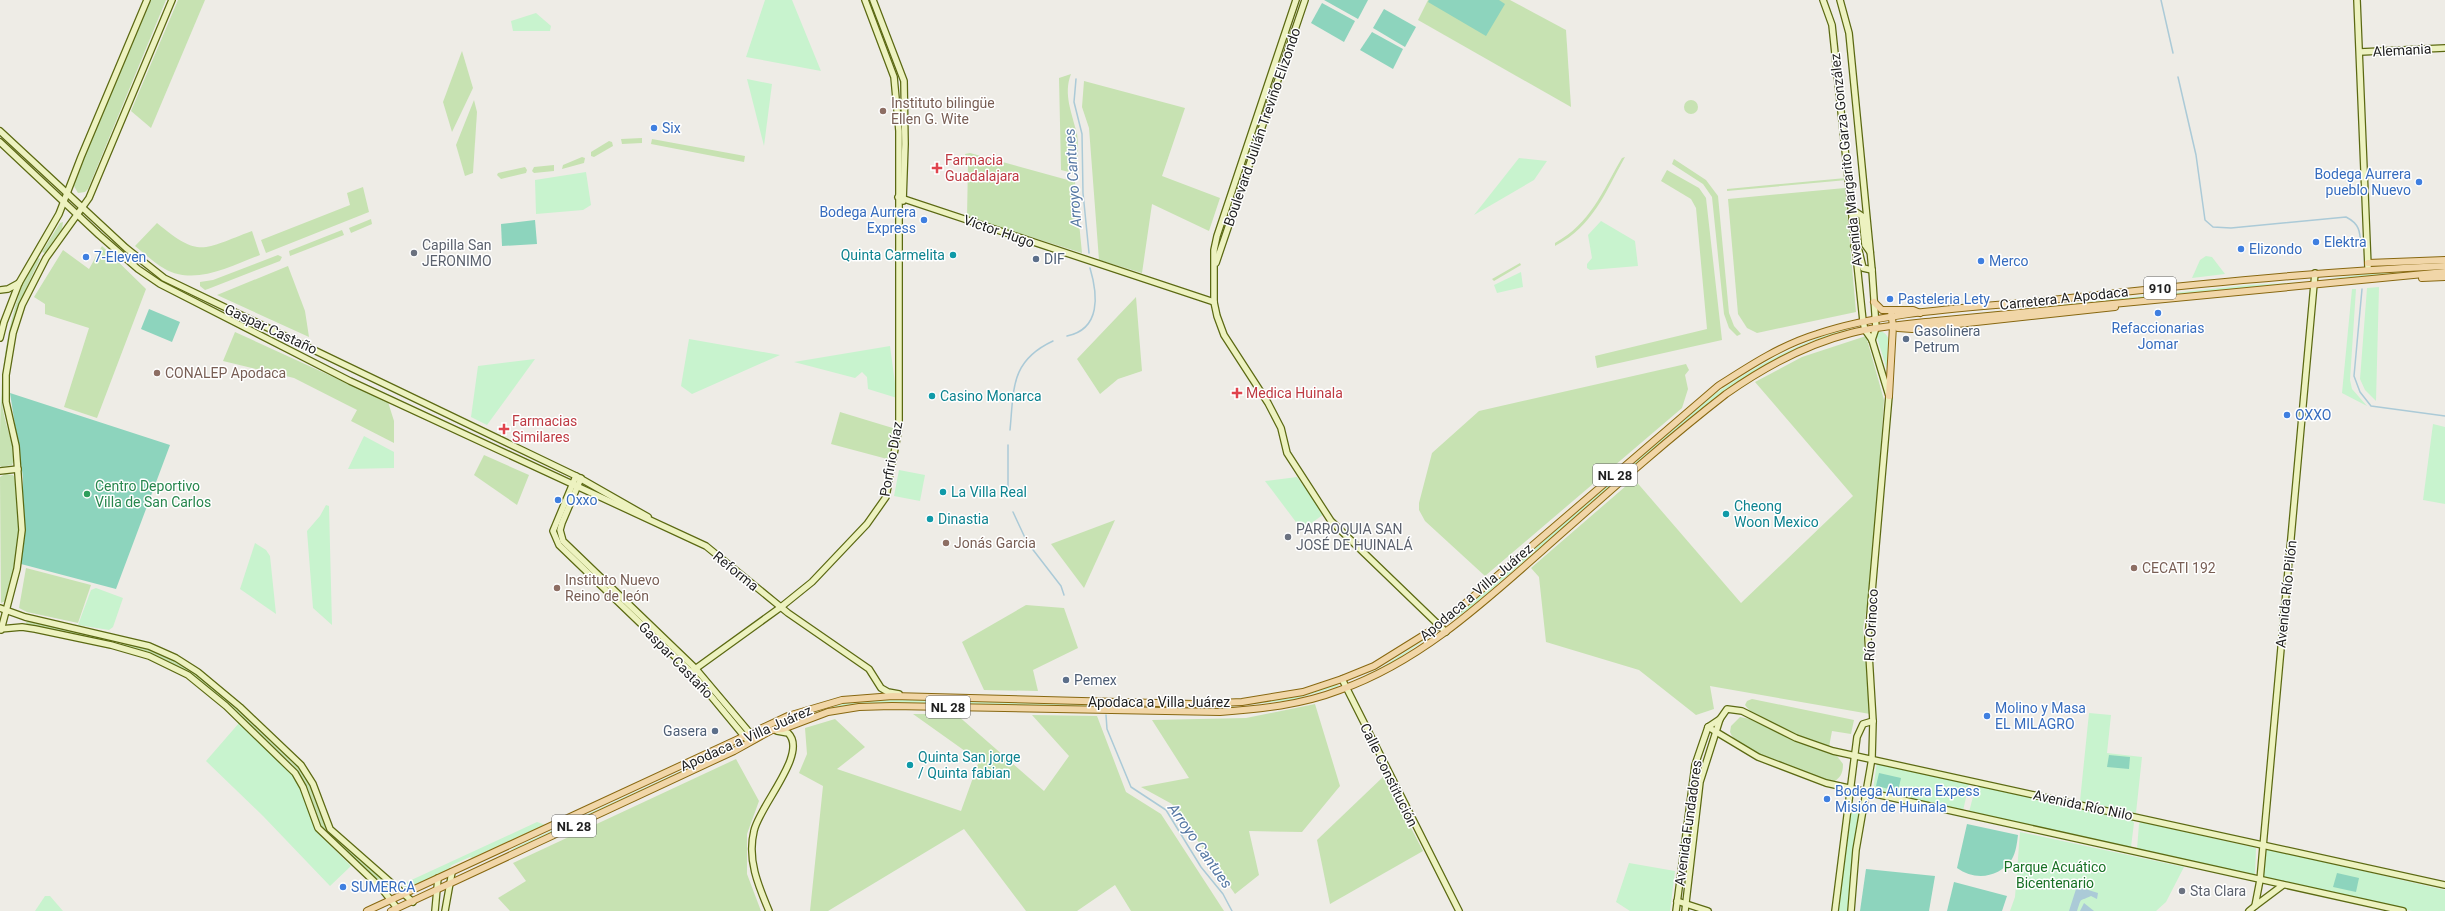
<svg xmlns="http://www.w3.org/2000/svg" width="2445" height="911" font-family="Roboto,sans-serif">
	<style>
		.grass { fill: #c7e2b2 }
		.park { fill: #c8f3ce }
		.pitch { fill: #8dd4bd }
		.water { fill: #abcad7 }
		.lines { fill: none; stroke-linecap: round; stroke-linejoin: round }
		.stream { stroke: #abcad7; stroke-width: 1.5 }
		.secondary-casing { stroke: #5b6912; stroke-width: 8 }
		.primary-casing { stroke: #886811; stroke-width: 8 }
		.secondary { stroke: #edf2c0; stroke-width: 5.5 }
		.primary { stroke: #f1d6a8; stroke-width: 6 }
		.education-dot { fill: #8d6e63; stroke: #fff; stroke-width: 1.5 }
		.shop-dot { fill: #3f7fe0; stroke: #fff; stroke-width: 1.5 }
		.health-dot { fill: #e0444e; stroke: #fff; stroke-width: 1.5 }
		.worship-dot { fill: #6b7280; stroke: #fff; stroke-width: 1.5 }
		.culture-dot { fill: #0f9aa8; stroke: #fff; stroke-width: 1.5 }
		.service-dot { fill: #5c6f8a; stroke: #fff; stroke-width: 1.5 }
		.leisure-dot { fill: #2e9e5b; stroke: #fff; stroke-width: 1.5 }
		.labels { text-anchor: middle; stroke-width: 3; stroke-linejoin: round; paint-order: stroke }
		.shield { fill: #fff; stroke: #626262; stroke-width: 1 }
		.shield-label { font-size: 13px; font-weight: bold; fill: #1f1f1f }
		.street-label { font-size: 14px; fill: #1f1f1f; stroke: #fff }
		.education-label { font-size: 14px; fill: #785e54; stroke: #fff; text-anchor: start }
		.shop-label { font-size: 14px; fill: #366cbe; stroke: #fff; text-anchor: start }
		.health-label { font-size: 14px; fill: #be3a42; stroke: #fff; text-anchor: start }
		.worship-label { font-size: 14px; fill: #5b616d; stroke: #fff; text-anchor: start }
		.culture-label { font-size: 14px; fill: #0d838f; stroke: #fff; text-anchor: start }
		.service-label { font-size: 14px; fill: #4e5e75; stroke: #fff; text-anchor: start }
		.leisure-label { font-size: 14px; fill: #27864d; stroke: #fff; text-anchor: start }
		.park-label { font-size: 14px; fill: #187125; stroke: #fff }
		.water-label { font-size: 15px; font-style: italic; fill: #5678a3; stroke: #fff }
	</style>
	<rect width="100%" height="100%" fill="#eeece6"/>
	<g class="grass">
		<polygon points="151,0 166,0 88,189 85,192 78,193 74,186 74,181"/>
		<polygon points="178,0 205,0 151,128 131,111"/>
		<polygon points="1428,0 1510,0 1566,30 1571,107 1418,20"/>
		<polygon points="462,51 473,88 452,132 443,102"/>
		<path d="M1071,74C1063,94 1072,113 1077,134C1079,146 1077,162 1077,174L1061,170L1059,78Z"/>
		<polygon points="1084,81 1185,108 1162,176 1220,198 1209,231 1152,204 1142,273 1099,260 1089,128 1082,107"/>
		<polygon points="474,100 477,112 473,173 465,176 456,145"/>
		<circle cx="1691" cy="107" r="7"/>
		<polygon points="642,138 642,143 622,144 621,139"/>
		<polygon points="652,139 745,156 744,162 651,144"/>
		<polygon points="609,141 612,142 613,146 594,157 591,156 591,152"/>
		<polygon points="970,153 1075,182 1082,253 967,217 968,164 965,154"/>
		<polygon points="582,157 585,158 584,163 562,169 563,165"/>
		<path d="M1625,157C1605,193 1593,226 1555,246V243C1591,223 1602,192 1622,158Z"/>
		<polygon points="1674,159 1706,180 1718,196 1729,313 1734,326 1741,334 1737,336 1729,328 1724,314 1712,197 1703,184 1672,164"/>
		<polygon points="554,165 554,171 534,173 532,171 534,167"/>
		<polygon points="525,167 527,170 526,173 501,179 497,175 498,173"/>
		<polygon points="1667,170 1699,188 1706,198 1722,340 1597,368 1595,356 1707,329 1696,208 1691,199 1661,181"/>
		<polygon points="1846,178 1847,180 1727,191 1727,189"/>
		<polygon points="363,187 369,212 266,253 261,240 350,205 347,193"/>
		<polygon points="1845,188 1856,312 1757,333 1747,328 1738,314 1728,199"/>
		<polygon points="371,219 372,224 351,233 349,228"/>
		<polygon points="63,222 62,229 45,253 42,252 60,223"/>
		<path d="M157,223C200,259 203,249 252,231L260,255C231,266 195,286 165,269C154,263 145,254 135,246Z"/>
		<polygon points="342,230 344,235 290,256 289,251"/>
		<polygon points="102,246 146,289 97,418 64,407 89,328 45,314 45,304 34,297 63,250 89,269"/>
		<polygon points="278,255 282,257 280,261 208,289 205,290 200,286 200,282 213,280"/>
		<path d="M39,258L40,259C18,302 0,354 2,403C4,422 12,439 15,457L12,465L2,467L0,466C0,401 0,344 23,283C28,275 32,263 39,258Z"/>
		<polygon points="1520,263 1521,265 1494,281 1492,279"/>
		<polygon points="288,266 305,311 309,337 217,295"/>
		<polygon points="1136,297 1142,371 1118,379 1100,394 1077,359"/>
		<polygon points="235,332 388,402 394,421 394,443 351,421 357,410 294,378 223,361"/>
		<polygon points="1866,336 1884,400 1872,581 1863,628 1870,714 1710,686 1714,709 1696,715 1639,670 1546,642 1539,577 1531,568 1634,479 1741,603 1853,496 1755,382 1802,357"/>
		<polygon points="1686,364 1689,370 1685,375 1688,389 1682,408 1485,576 1425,521 1419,510 1419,503 1432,453 1479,411"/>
		<polygon points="840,412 896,429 891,460 831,444"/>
		<polygon points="484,455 529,475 517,505 474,475"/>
		<path d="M5,474L13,475C28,497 13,574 8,600L1,603L0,477Z"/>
		<polygon points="1115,520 1084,588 1051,544"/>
		<polygon points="26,568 91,585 78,623 27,612 19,608"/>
		<polygon points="1026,605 1064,608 1078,648 1033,670 1038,691 984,690 962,642"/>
		<polygon points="29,621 108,638 109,641 27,625 26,622"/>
		<path d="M122,642C138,646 154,650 169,656C216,678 264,733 302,769C314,787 315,808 327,826L386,881L384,884L381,885L323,830L315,814L308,790L293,765L226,703L181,669L152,655L121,645Z"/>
		<path d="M1752,699L1854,720L1851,734L1832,731L1829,747C1809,740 1755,721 1745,705L1747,701Z"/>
		<polygon points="1315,704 1340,786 1302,832 1249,831 1259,875 1235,894 1172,804 1141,787 1189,778 1152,720 1246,718"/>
		<polygon points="913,714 956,714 1044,791 1069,756 1032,715 1097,716 1126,792 1161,814 1224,911 1131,911 1115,885 1077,911 1026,911 964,829 828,911 810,911 823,786 799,773 807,754 805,728 835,719 865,747 837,769 961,811 979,761"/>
		<path d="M1740,717L1750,719L1800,743L1837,756L1843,764C1843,774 1840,779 1831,783C1809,775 1737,753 1730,732L1731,726Z"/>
		<polygon points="736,759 759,801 747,834 747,874 761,911 510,911 498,898 526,881 513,863"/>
		<polygon points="1384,776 1423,851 1330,904 1317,840"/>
	</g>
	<g class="park">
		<polygon points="765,0 792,0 821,71 746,57"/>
		<polygon points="536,13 551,26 550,31 513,31 511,21"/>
		<polygon points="747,79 772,84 764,146"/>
		<polygon points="1519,158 1547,161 1534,180 1474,215"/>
		<polygon points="586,172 591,205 583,210 536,214 535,180"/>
		<polygon points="1601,221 1635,241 1638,266 1590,270 1587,268 1587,264 1592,258 1588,235"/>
		<polygon points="2206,256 2212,257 2225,274 2192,278 2200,260"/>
		<polygon points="2445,268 2445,271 2326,279 2392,271"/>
		<polygon points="1521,272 1523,287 1497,293 1494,285"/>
		<polygon points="2305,282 1896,322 2249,285"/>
		<polygon points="2379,287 2376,401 2365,390 2360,379 2367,288"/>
		<polygon points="2352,289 2356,289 2350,380 2352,389 2367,406 2342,393"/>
		<path d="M1858,326L1810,342L1758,369L1735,384L1680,427L1470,608L1446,625L1713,395C1758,364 1804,339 1858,326Z"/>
		<path d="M1880,331C1896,335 1889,364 1889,377L1876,334Z"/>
		<polygon points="689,339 780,355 692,394 681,386"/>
		<polygon points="890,346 897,398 868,389 867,377 862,372 855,378 794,362"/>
		<polygon points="535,359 487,425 471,417 478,366"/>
		<polygon points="2433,424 2445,427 2445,504 2423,500"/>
		<polygon points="364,436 394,452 394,468 348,469"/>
		<polygon points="899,470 925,475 920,501 894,496"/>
		<polygon points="1297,477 1324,514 1302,530 1265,481"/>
		<polygon points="326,505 329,506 332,625 313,608 307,531 320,516"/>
		<polygon points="255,543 266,550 270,556 276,614 240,589"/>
		<polygon points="96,588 123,598 113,627 109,630 78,625 91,590"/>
		<polygon points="1436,632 1392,663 1351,682 1382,667"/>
		<polygon points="1336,684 1339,686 1292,700 1227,707 1227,705 1302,695"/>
		<polygon points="885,699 1107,703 1090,706 866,703 811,713 853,701"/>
		<polygon points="1161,705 1213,706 1215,707 1163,708"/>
		<polygon points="2089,713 2111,715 2107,753 2142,757 2136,813 2080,801"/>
		<polygon points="239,723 297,778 318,833 351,866 330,886 263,816 206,761"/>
		<polygon points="707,759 699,764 505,855 514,848"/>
		<polygon points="1877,762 1969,784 1963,811 1873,790"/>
		<polygon points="1976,785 2131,819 2134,823 2131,847 2130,849 1969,812"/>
		<polygon points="1851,804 1861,806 1854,843 1848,911 1838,911"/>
		<polygon points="537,822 546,825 474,859 470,857 452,865 447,871 408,888 404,887 407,882"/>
		<polygon points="2141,822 2256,848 2255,876 2137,849 2139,824"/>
		<polygon points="2020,832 2184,867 2166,902 2156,911 2010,911 2015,897"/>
		<polygon points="2268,849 2445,890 2445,911 2412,911 2265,880 2263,877 2265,851"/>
		<polygon points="1629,863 1675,871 1670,911 1630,911 1616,902"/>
		<polygon points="45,896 50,896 63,911 35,911"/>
	</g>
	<g class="pitch">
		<polygon points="1324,0 1368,0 1358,19"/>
		<polygon points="1429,0 1499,0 1505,4 1486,36 1428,2"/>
		<polygon points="1322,3 1355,21 1344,42 1311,23"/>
		<polygon points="1384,9 1416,27 1405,47 1373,28"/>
		<polygon points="1372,32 1403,49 1393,69 1360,50"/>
		<polygon points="535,220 537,244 502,246 501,224"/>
		<polygon points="149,309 180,322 172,342 141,329"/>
		<polygon points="10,393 170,445 116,589 21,564 23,477"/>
		<polygon points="2109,755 2130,757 2129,769 2107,767"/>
		<polygon points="1879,773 1901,778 1898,791 1876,786"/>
		<path d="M1967,824L2018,835C2017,843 2016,852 2012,859C1999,878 1975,881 1957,868Z"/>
		<polygon points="1866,869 1935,876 1929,911 1860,911"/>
		<polygon points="2337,873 2359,878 2356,892 2333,887"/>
		<polygon points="1954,882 2007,896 2002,911 1947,911"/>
	</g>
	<g class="water">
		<path d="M2082,888L2098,893L2097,899L2091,896C2078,902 2082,897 2077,911H2069L2076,889Z"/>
		<polygon points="2084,903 2094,911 2080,911"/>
	</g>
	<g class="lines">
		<g class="stream">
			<polyline points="2161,0 2173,53"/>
			<path d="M2178,77L2196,155L2205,220L2213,227L2231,228L2346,217C2360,224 2360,232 2361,246"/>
			<polyline points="1076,79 1074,102 1082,134 1083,193 1089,253"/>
			<polyline points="2362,289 2354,376 2360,392 2371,406 2445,416"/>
			<path d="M1067,336C1101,329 1098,295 1090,268"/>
			<path d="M1010,430C1014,389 1010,361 1053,341"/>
			<polyline points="1008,445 1008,496"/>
			<polyline points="1013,512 1027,542 1061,586 1064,595"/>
			<polyline points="1106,715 1107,729 1131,787 1166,810 1201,867 1223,894 1232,911"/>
		</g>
		<g class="secondary-casing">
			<g id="secondary">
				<polyline points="873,0 904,81 905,144 903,201"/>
				<polyline points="1296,0 1217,236 1214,250 1214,302 1217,316 1224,335 1268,403 1281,428 1287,453 1331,521 1446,632"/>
				<polyline points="1823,0 1832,25 1863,321 1865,330 1872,340 1889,396 1868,638 1873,721 1872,758 1856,850 1851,911"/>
				<polyline points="1840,0 1849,33 1872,270 1876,328 1872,340"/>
				<polyline points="2357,0 2368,267"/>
				<polyline points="2360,52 2445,48"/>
				<polyline points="0,131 126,248 164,278 576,476 648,517"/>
				<polyline points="0,142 99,235 138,269 160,284 350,381 706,546 788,613 869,669 881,688 888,692 899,694"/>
				<polyline points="898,197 1214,302"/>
				<polyline points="1852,220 1856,212 1862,216 1865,245 1870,252"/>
				<polyline points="1854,246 1859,251 1863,268 1872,270"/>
				<polyline points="1216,263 1305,0"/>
				<polyline points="0,290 8,289 19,283"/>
				<polyline points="0,338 4,322 19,283 59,214 81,157 147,0"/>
				<polyline points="0,471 18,469"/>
				<polyline points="576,476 553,531 559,545 691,672 749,742"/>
				<polyline points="581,478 562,523 560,530 563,541 696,669 755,739"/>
				<polyline points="0,608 25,617 149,646 176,658 198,672 240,707 301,765 313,784 330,829 413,902"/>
				<polyline points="0,629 22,627 35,629 111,645 149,656 188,675 226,706 295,773 303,787 318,828 382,889 397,908"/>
				<polyline points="1,630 17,569 22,530 16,446 6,402 6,375 13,333 22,305 46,258 89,198 172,0"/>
				<polyline points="691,672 781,607 812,582 867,524 886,497 899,427 899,131 894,77 865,0"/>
				<polyline points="1342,679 1459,911"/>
				<polyline points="1708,727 1758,757 1826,783 2403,911"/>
				<polyline points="1677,901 1708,911"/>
				<polyline points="2255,906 2283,885"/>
				<polyline points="435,911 438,878"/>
				<polyline points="445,911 452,872"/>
				<path d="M769,911C758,885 747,859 754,831C759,806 809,753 788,733L777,731"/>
				<polyline points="1676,911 1695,765 1708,727 1720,719"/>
				<polyline points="1685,911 1700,782 1720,719 1727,709 1742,711 1796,738 1833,751 2445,885"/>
				<polyline points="1835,911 1857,737 1863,724 1873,721"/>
				<polyline points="2249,911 2255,906 2260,880 2315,273"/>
			</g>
		</g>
		<g class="primary-casing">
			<g id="primary">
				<polyline points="2368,263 2445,260"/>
				<polyline points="2422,278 2445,277"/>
				<polyline points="1874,302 1882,310 1913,310 1920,313"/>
				<polyline points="1898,328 1912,329 2115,307"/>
				<polyline points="1889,396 1893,326 1891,311"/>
				<path d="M367,911L788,716L842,700L893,696L1194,704L1242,702L1303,692L1342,679L1374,666L1440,625L1718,386C1749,366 1781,345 1817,334C1885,311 1971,308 2042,301C2176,286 2310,272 2445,266"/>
				<path d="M391,911L734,751L772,730L783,729L828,712L859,707L892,706L1220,712C1261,709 1301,705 1340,690C1419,662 1482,604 1543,550C1603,497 1663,443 1726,394C1763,368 1807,344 1851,333C1879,326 1908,324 1936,321L2445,272"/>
			</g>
		</g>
		<use href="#secondary" class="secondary"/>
		<use href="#primary" class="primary"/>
	</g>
	<g class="education-dot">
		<circle cx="883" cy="111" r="4"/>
		<circle cx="157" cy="373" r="4"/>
		<circle cx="946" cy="543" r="4"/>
		<circle cx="2134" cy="568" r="4"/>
		<circle cx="557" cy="588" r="4"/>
	</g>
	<g class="shop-dot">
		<circle cx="654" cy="128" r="4"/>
		<circle cx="2419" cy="182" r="4"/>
		<circle cx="924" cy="220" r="4"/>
		<circle cx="2316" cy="242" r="4"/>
		<circle cx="2241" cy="249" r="4"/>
		<circle cx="86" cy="257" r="4"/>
		<circle cx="1981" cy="261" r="4"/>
		<circle cx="1890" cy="299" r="4"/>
		<circle cx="2158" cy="313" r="4"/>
		<circle cx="2287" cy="415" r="4"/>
		<circle cx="558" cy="500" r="4"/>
		<circle cx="1987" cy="716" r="4"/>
		<circle cx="1827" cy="799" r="4"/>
		<circle cx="343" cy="887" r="4"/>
	</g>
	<g class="health-dot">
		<path d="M935 162h4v4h4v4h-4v4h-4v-4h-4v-4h4z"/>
		<path d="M1235 387h4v4h4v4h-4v4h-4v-4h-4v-4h4z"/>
		<path d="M502 423h4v4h4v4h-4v4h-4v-4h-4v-4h4z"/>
	</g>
	<g class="worship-dot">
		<circle cx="414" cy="253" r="4"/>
		<circle cx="1288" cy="537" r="4"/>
		<circle cx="2182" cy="891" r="4"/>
	</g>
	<g class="culture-dot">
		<circle cx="953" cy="255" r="4"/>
		<circle cx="932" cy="396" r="4"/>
		<circle cx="943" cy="492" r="4"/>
		<circle cx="1726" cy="514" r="4"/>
		<circle cx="930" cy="519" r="4"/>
		<circle cx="910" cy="765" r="4"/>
	</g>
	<g class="service-dot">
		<circle cx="1036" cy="259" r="4"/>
		<circle cx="1906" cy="339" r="4"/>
		<circle cx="1066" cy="680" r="4"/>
		<circle cx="715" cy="731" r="4"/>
	</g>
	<circle class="leisure-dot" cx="87" cy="494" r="4"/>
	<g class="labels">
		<g class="shield">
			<rect x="2144" y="277" width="32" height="22" rx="3"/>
			<rect x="1593" y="464" width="44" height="22" rx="3"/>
			<rect x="926" y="696" width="44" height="22" rx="3"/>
			<rect x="552" y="815" width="44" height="22" rx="3"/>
		</g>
		<g class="shield-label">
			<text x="2160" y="293">910</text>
			<text x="1615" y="480">NL 28</text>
			<text x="948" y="712">NL 28</text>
			<text x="574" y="831">NL 28</text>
		</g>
		<g class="street-label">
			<text transform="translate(2402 50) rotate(-3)" y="5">Alemania</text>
			<text transform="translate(1262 127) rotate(-71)" y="5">Boulevard Julián Treviño Elizondo</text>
			<text transform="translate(1846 160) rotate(-96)" y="5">Avenida Margarito Garza González</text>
			<text transform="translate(999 231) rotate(19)" y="5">Victor Hugo</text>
			<text transform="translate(2064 298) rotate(-6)" y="5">Carretera A Apodaca</text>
			<text transform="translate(271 329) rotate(25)" y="5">Gaspar Castaño</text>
			<text transform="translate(891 459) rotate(-80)" y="5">Porfirio Díaz</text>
			<text transform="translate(736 571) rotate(39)" y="5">Reforma</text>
			<text transform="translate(1476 592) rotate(-40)" y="5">Apodaca a Villa Juárez</text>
			<text transform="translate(2286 594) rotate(-84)" y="5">Avenida Río Pilón</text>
			<text transform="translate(1871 625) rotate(-87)" y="5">Río Orinoco</text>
			<text transform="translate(676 660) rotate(46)" y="5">Gaspar Castaño</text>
			<text x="1159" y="707">Apodaca a Villa Juárez</text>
			<text transform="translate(746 738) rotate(-24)" y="5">Apodaca a Villa Juárez</text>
			<text transform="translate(1389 775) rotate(64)" y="5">Calle Constitución</text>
			<text transform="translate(2083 805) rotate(12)" y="5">Avenida Río Nilo</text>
			<text transform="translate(1688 823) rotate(-82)" y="5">Avenida Fundadores</text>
		</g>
		<g class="education-label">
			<text x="891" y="108">Instituto bilingüe<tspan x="891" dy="16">Ellen G. Wite</tspan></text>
			<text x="165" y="378">CONALEP Apodaca</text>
			<text x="954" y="548">Jonás Garcia</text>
			<text x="2142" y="573">CECATI 192</text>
			<text x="565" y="585">Instituto Nuevo<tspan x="565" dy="16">Reino de león</tspan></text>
		</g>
		<g class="shop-label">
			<text x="662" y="133">Six</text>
			<text x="2411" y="179" text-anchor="end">Bodega Aurrera<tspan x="2411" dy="16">pueblo Nuevo</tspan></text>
			<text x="916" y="217" text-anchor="end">Bodega Aurrera<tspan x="916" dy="16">Express</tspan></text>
			<text x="2324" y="247">Elektra</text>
			<text x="2249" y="254">Elizondo</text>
			<text x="94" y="262">7-Eleven</text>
			<text x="1989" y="266">Merco</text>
			<text x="1898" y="304">Pasteleria Lety</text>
			<text x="2158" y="333" text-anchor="middle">Refaccionarias<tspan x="2158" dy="16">Jomar</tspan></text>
			<text x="2295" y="420">OXXO</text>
			<text x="566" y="505">Oxxo</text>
			<text x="1995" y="713">Molino y Masa<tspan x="1995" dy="16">EL MILAGRO</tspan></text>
			<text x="1835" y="796">Bodega Aurrera Expess<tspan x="1835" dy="16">Misión de Huinala</tspan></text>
			<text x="351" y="892">SUMERCA</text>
		</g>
		<g class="health-label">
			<text x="945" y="165">Farmacia<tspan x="945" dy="16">Guadalajara</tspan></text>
			<text x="1246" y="398">Medica Huinala</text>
			<text x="512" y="426">Farmacias<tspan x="512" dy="16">Similares</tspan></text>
		</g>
		<g class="worship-label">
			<text x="422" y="250">Capilla San<tspan x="422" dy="16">JERONIMO</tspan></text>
			<text x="1296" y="534">PARROQUIA SAN<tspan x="1296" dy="16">JOSÉ DE HUINALÁ</tspan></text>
			<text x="2190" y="896">Sta Clara</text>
		</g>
		<g class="culture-label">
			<text x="945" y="260" text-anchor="end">Quinta Carmelita</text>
			<text x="940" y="401">Casino Monarca</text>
			<text x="951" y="497">La Villa Real</text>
			<text x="1734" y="511">Cheong<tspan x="1734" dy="16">Woon Mexico</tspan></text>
			<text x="938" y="524">Dinastia</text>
			<text x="918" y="762">Quinta San jorge<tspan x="918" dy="16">/ Quinta fabian</tspan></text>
		</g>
		<g class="service-label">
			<text x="1044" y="264">DIF</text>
			<text x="1914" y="336">Gasolinera<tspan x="1914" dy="16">Petrum</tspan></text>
			<text x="1074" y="685">Pemex</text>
			<text x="707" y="736" text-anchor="end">Gasera</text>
		</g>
		<g class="leisure-label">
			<text x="95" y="491">Centro Deportivo<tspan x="95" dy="16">Villa de San Carlos</tspan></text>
		</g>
		<g class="park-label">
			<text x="2055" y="872">Parque Acuático<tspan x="2055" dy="16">Bicentenario</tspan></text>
		</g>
		<g class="water-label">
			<text transform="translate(1073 178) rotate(-94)" y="5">Arroyo Cantues</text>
			<text transform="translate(1200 846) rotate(55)" y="5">Arroyo Cantues</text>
		</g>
	</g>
</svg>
